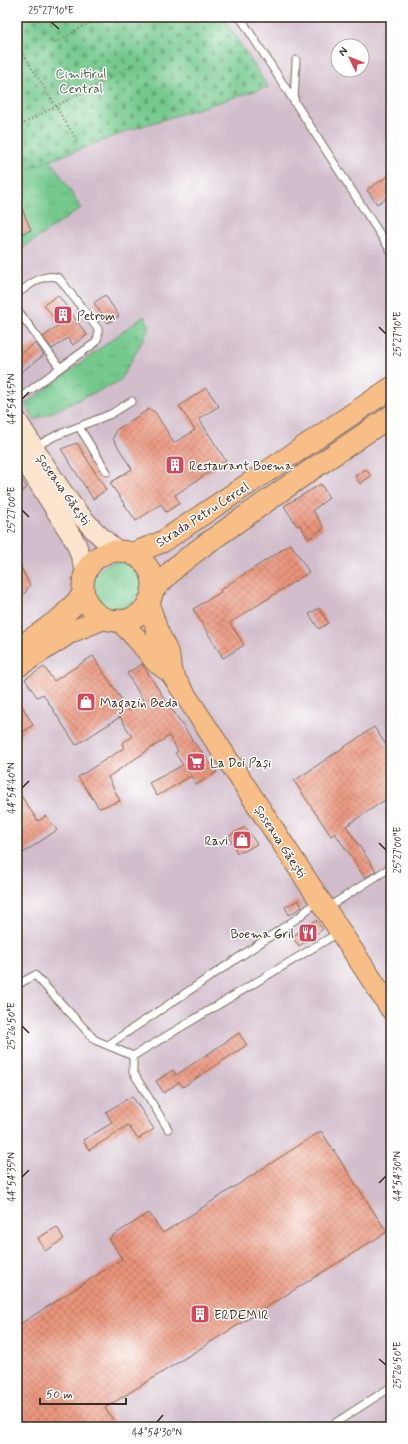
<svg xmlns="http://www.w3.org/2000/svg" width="408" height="1444" font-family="Mynerve,sans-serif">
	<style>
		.industrial { fill: #d1bdcb; fill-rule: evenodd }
		.grass { fill: url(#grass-tufts); stroke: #587a56 }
		.cemetery { fill: url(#cemetery-stones); stroke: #587a56 }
		.building { fill: url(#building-cross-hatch) }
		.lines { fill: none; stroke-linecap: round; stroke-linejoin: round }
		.lane-casing { stroke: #7c6a5a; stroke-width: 9 }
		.secondary-casing { stroke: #7c6a5a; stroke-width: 21 }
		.primary-casing { stroke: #7c6a5a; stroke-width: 23 }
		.path { stroke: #7c6a5a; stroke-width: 2; stroke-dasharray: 1 3; stroke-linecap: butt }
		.lane { stroke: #fff; stroke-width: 7 }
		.secondary { stroke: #fce5cf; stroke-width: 19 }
		.primary { stroke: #f7be87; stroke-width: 21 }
		.ticks { fill: none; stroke: #3b2a1e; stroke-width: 1.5 }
		.labels { text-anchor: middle; stroke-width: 3; stroke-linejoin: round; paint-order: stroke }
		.park-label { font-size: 13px; fill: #4f6245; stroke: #fff }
		.poi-label { font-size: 13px; fill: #3b2a1e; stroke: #fff; text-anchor: start }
		.street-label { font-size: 13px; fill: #3b2a1e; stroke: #fff }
		.neatline { fill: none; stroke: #3b2a1e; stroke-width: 1.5 }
		.ticks-label { font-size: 10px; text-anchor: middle; fill: #3b2a1e }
	</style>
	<defs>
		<pattern id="grass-tufts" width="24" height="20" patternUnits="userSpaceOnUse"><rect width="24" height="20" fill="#74c98d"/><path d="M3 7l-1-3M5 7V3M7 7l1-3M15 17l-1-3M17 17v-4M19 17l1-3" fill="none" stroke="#60a373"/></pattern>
		<pattern id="cemetery-stones" width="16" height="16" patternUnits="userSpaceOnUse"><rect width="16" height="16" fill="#74c98d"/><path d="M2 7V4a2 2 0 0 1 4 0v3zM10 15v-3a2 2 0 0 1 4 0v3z" fill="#60a373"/></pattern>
		<pattern id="building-cross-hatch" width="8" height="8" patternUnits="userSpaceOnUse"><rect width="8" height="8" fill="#e9947b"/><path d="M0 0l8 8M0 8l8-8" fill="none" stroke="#be7964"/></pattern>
	</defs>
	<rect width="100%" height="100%" fill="#fff"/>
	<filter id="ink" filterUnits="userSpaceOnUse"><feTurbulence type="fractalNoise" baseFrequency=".025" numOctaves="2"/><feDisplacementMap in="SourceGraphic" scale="8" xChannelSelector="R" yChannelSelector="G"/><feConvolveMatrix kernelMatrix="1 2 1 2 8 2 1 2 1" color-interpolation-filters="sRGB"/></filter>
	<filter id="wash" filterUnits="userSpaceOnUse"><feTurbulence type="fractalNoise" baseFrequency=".012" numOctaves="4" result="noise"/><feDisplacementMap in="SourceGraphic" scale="16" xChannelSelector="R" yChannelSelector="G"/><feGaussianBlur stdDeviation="0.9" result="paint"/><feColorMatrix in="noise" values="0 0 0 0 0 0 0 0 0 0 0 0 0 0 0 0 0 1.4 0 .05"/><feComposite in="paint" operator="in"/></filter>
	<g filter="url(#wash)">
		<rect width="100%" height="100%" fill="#f6e1ca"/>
		<path class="industrial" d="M17,17H391V1427H17ZM338,46H362V70H338Z"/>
		<g class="grass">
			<polygon points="51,160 81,208 17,252 17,173"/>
			<polygon points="144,316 150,327 120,381 35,420 25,404"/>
			<circle cx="118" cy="586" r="24"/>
		</g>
		<polygon class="cemetery" points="17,17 223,17 268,87 136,128 17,173"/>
		<g id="blocks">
			<g class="building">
				<polygon points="391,174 391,195 377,204 367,190"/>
				<polygon points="17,197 31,230 17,236"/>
				<polygon points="58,295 87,335 73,345 68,338 52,349 43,337 59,325 44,305"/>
				<polygon points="105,295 119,316 108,323 94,303"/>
				<polygon points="35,343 44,355 17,375 17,356"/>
				<polygon points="206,388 219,406 199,419 226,461 175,495 180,503 166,512 161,504 136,521 110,483 132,469 113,439 116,430 149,409 155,412 174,443 195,430 179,406"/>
				<polygon points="77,443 106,490 93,499 61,449"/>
				<polygon points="366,469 371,476 360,484 355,476"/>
				<polygon points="17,473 27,488 17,495"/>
				<polygon points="321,484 329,498 313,510 324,528 308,539 300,525 297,526 284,506"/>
				<polygon points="291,544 309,572 230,623 244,645 223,658 193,609 221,592 220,590"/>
				<polygon points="17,561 30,585 25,593 17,598"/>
				<polygon points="319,608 328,623 319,629 309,614"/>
				<polygon points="93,656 129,711 144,702 127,673 142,664 173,712 174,712 193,741 217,772 196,785 191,776 157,796 149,783 183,765 175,753 178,751 169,736 108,777 120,801 99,808 78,777 124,748 122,743 132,737 120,717 76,745 43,694 37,697 25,679 44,667 54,681"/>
				<polygon points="17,697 33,725 17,736"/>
				<polygon points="374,727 391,752 391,796 346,826 376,871 365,878 335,833 331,836 294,781"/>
				<polygon points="17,790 38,821 46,816 57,830 20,855 17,850"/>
				<polygon points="245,827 257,844 245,851 237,853 229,836"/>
				<polygon points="298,900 302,907 289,915 285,907"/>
				<polygon points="316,920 323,929 299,946 292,937"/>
				<polygon points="239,1033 247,1045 183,1087 179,1082 164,1093 156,1081 173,1070 176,1075"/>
				<polygon points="132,1096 154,1129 138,1139 128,1125 107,1139 89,1150 83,1140 112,1123 106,1112"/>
				<polygon points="321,1131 387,1232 105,1408 118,1427 17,1427 17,1326 122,1259 109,1238 149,1213 163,1233"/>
				<polygon points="57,1227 64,1239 45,1251 38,1238"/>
			</g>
		</g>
	</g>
	<g filter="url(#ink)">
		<use href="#blocks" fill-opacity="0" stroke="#7c6a5a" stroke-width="1"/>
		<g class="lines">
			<g class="lane-casing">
				<g id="lane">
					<polyline points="240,17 294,101"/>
					<polyline points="296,60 294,101 391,251"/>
					<path d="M17,294C30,285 43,272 59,278L98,329V337L95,343L60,368"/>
					<polyline points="17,309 60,368 17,400"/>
					<polyline points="79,427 107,472"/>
					<polyline points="35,447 55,436 111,414 132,401"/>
					<polyline points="327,908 391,867"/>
					<polyline points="17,985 35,975 95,1040 133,1056"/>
					<polyline points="108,1045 299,917 317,901"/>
					<polyline points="168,1129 133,1072 133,1056 338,933"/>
					<polyline points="329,1427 391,1387"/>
				</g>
			</g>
			<g class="secondary-casing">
				<g id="secondary">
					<path d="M17,420C47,467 73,518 118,551"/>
					<polyline points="17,449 76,543 86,572"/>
				</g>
			</g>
			<g class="primary-casing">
				<g id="primary">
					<circle cx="118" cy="586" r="35"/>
					<polyline points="131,554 162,542 391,388"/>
					<polyline points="152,591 177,566 203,546 308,472 391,416"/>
					<polyline points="148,602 157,630 169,656 171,673"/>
					<polyline points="119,620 139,641 157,663 171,673 391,1009"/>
					<polyline points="17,649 62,617 84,594"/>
					<polyline points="17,667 71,632 105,618"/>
				</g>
			</g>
			<g class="path">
				<polyline points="54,43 100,17"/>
				<polyline points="17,44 78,142"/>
				<polyline points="17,127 135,64"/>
			</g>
			<use href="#lane" class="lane"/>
			<use href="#secondary" class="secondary"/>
			<use href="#primary" class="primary"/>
		</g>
	</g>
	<path class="ticks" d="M51,22L59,29M379,327L386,334M22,399L29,392M22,510L29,517M22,788L29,781M379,843L386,850M22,1026L29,1033M22,1177L29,1170M379,1183L386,1176M379,1359L386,1365M157,1422L163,1415"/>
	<defs>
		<g id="building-square" transform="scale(1)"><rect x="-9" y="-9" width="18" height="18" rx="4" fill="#d1495b" stroke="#fff"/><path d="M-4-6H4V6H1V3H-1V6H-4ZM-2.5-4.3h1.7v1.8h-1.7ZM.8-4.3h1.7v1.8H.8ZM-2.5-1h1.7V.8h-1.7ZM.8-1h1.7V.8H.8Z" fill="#fff"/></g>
		<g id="shop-square" transform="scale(1)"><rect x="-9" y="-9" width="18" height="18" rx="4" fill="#d1495b" stroke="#fff"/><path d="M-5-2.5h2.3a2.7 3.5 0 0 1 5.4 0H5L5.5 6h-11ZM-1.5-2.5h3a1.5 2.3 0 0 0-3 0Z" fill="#fff"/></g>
		<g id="supermarket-square" transform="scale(1)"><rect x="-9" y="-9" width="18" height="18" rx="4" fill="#d1495b" stroke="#fff"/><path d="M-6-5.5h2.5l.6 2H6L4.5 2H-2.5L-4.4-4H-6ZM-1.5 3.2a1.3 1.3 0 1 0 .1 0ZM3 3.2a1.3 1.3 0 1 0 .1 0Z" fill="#fff"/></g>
		<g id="restaurant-square" transform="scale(1)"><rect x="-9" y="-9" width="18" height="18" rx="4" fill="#d1495b" stroke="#fff"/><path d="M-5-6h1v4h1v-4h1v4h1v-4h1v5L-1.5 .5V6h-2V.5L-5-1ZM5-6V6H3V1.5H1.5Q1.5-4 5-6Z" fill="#fff"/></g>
	</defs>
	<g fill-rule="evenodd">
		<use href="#building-square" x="63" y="315"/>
		<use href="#building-square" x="175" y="465"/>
		<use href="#shop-square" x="86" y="702"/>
		<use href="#supermarket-square" x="196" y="762"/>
		<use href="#shop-square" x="242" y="840"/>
		<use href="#restaurant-square" x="308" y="933"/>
		<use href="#building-square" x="200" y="1314"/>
	</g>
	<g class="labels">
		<g class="park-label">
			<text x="81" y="78">Cimitirul<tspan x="81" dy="15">Central</tspan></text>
		</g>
		<g class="poi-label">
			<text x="77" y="320">Petrom</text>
			<text x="189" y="470">Restaurant Boema</text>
			<text x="100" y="707">Magazin Beda</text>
			<text x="210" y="767">La Doi Pași</text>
			<text x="228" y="845" text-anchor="end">Ravi</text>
			<text x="294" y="938" text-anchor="end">Boema Gril</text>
			<text x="214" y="1319">ERDEMIR</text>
		</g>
		<g class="street-label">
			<text transform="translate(64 489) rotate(55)" y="5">Șoseaua Găești</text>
			<text transform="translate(202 514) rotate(-33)" y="5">Strada Petru Cercel</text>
			<text transform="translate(281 841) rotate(57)" y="5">Șoseaua Găești</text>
		</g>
	</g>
	<rect width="408" height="1444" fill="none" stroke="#fff" stroke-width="44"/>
	<g transform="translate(350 58) rotate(313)"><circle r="19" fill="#ffffff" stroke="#b1aaa5"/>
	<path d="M0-3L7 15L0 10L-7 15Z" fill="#d1495b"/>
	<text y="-6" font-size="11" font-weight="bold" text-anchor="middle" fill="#3b2a1e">N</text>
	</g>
	<path d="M40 1398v6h86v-6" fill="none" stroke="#3b2a1e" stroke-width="2"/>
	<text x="46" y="1398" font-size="12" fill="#3b2a1e" stroke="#ffffff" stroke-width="3" paint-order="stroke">50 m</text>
	<rect x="22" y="22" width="364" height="1400" class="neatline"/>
	<g class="ticks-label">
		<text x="51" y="14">25°27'10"E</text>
		<text transform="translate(397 334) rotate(-90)" y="4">25°27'10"E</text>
		<text transform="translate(11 399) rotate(-90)" y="4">44°54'45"N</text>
		<text transform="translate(11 510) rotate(-90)" y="4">25°27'00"E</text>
		<text transform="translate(11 788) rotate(-90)" y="4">44°54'40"N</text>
		<text transform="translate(397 850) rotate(-90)" y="4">25°27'00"E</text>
		<text transform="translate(11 1026) rotate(-90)" y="4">25°26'50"E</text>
		<text transform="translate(397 1176) rotate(-90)" y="4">44°54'30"N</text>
		<text transform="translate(11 1177) rotate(-90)" y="4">44°54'35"N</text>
		<text transform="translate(397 1365) rotate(-90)" y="4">25°26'50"E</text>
		<text x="157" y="1436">44°54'30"N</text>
	</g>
</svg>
